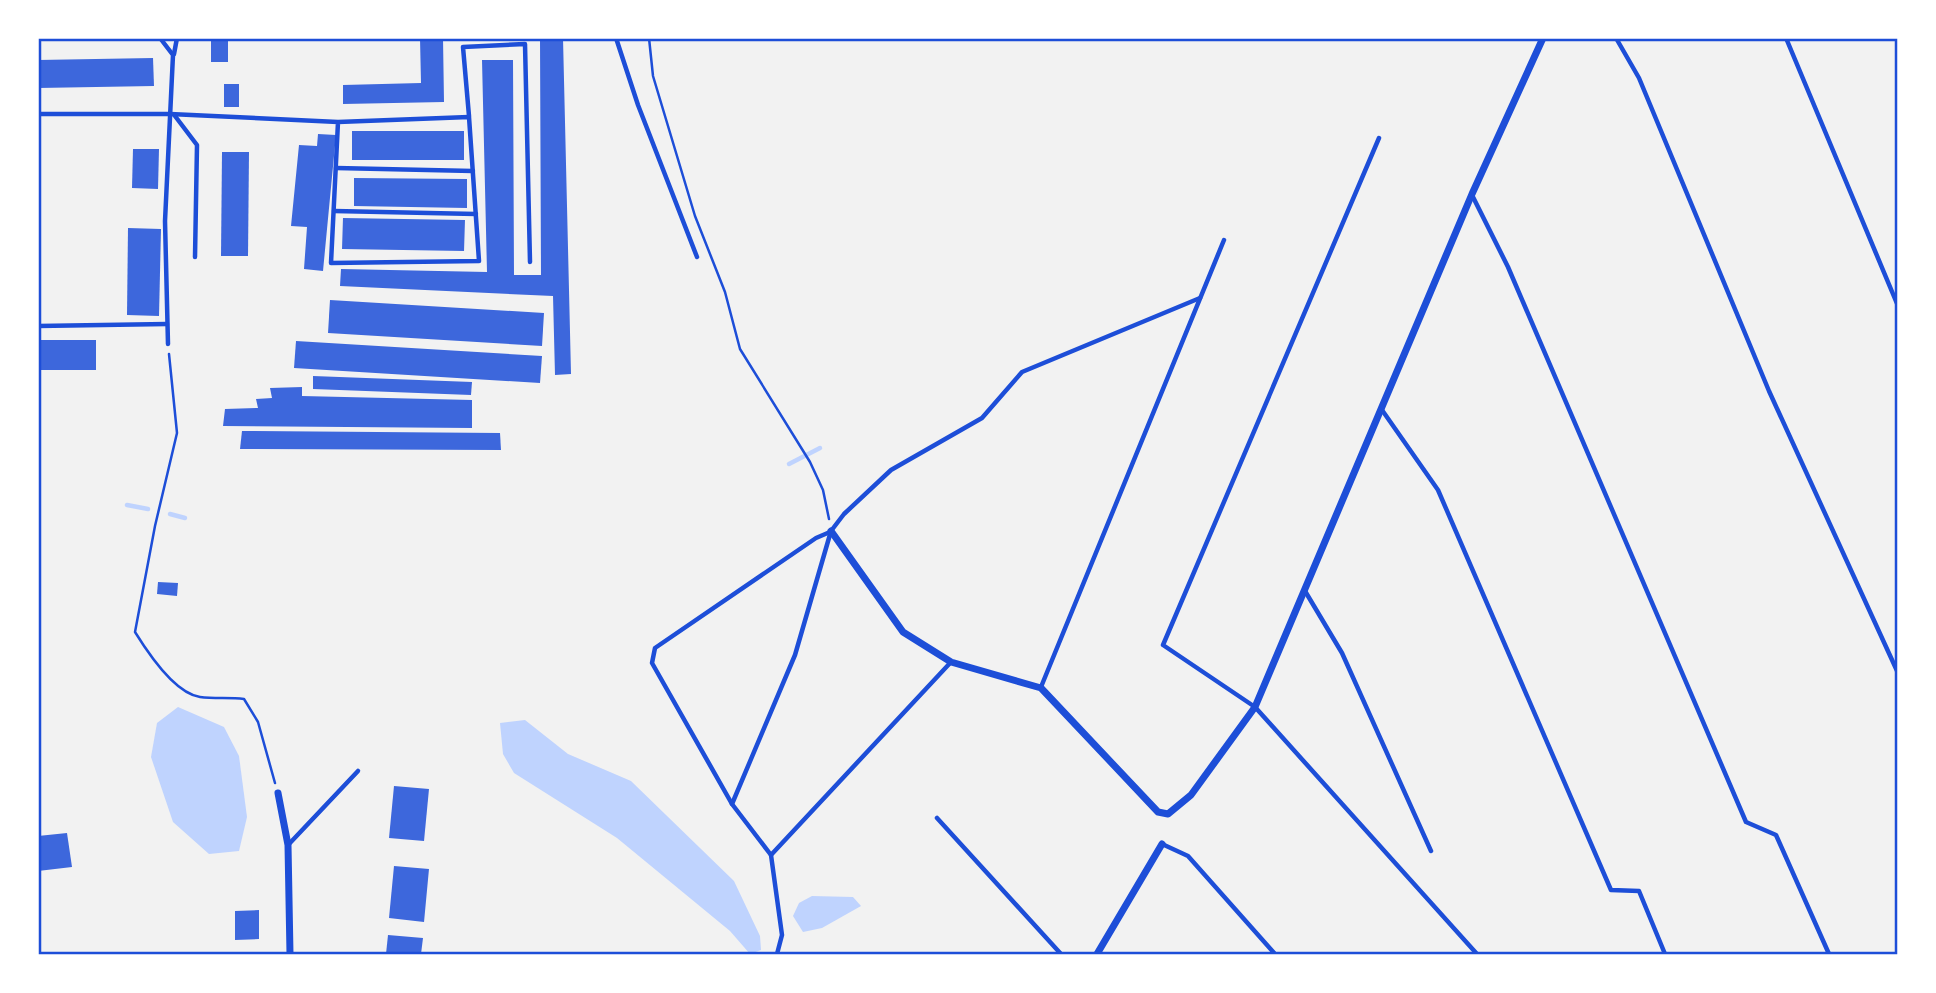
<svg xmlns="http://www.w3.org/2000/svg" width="1936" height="993" font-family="Arial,sans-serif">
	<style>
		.water { fill: #bfd3fe }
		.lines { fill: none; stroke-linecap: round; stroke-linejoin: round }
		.stream { stroke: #bfd3fe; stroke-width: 4.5 }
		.building { fill: #3d67dc }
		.path { stroke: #1d4ed8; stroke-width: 2.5 }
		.service { stroke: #1d4ed8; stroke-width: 4.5 }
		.minor { stroke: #1d4ed8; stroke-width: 7 }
		.neatline { fill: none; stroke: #1d4ed8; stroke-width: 2.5 }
	</style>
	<rect width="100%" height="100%" fill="#f2f2f2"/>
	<g class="water">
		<polygon points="178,707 224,727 239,756 247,817 239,851 209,854 173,822 151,757 157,723"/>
		<polygon points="525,720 568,754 631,781 734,881 760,936 761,950 750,954 730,931 617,838 514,773 503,754 500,723"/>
		<polygon points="812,896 853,897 861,906 822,928 803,932 793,916 799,903"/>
	</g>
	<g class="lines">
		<g class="stream">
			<polyline points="789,464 820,448"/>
			<polyline points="127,505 148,509"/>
			<polyline points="170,514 185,518"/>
		</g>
	</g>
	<g class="building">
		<rect x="211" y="38" width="17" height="24"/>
		<polygon points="420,38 443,38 444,102 343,104 343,85 421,83"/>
		<polygon points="540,38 563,38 571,374 555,375 553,296 340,286 341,269 487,272 482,60 513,60 514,275 541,275"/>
		<polygon points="153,58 154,86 38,88 38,60"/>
		<rect x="224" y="84" width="15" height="23"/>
		<rect x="352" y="131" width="112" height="29"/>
		<polygon points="318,134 336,135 323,271 304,269 307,227 291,226 299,145 317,146"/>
		<polygon points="133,149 159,149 158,189 132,188"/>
		<polygon points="222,152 249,152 248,256 221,256"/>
		<polygon points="354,178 467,179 467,208 354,206"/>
		<polygon points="343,218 465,220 464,251 342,249"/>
		<polygon points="128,228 161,229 159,316 127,315"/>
		<polygon points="330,300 544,313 542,346 328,333"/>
		<rect x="38" y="340" width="58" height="30"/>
		<polygon points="296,341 542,356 540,383 294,368"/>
		<polygon points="313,376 472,382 471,395 313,389"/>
		<polygon points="302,387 302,396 472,400 472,428 223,426 225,409 258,408 256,399 272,398 270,388"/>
		<polygon points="242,431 500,433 501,450 240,449"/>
		<polygon points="158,582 178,583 177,596 157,594"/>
		<polygon points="394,786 429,789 424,841 389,838"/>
		<polygon points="67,833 72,867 38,871 38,836"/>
		<polygon points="394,866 429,869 424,922 389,918"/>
		<polygon points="259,910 259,939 235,940 235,911"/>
		<polygon points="388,935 423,938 421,954 386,954"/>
	</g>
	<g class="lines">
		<g class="path">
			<polyline points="649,38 653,76 695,216 725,292 740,349 810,462 823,490 829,519"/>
			<path d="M169,354L177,433L155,526L135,632C148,653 174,693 200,697C215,699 230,697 244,699L258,722L275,783"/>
		</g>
		<g class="service">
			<polyline points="160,38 173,55 165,221 168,344"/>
			<polyline points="616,38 638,105 697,257"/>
			<polyline points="1616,38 1639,78 1769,391 1898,673"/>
			<polyline points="1786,38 1898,306"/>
			<polyline points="174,54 177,38"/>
			<polyline points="38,114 170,114 338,122 469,117 479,261 331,263 338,122"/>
			<polyline points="175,116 197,145 195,257"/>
			<polyline points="469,116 463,47 525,44 530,262"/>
			<polyline points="1379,138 1163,645 1255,707 1477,954"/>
			<polyline points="336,168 473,171"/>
			<polyline points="1472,195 1508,267 1746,822 1776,835 1829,954"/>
			<polyline points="334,211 476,214"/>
			<polyline points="38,326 167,324"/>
			<polyline points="1382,410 1438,490 1611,890 1639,891 1665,954"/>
			<polyline points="1305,591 1342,653 1431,851"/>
			<polyline points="1041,687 1224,240"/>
			<polyline points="732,804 795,655 831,531 844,514 891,470 982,418 1022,372 1200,298"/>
			<polyline points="937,818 1061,954"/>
			<polyline points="289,844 358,771"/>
			<polyline points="1162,844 1188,856 1275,954"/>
			<polyline points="771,855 951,662"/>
			<polyline points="777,954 782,935 771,855 732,804 652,663 655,648 816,538 830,532"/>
		</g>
		<g class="minor">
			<polyline points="831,531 903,632 951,662 1041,688 1158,812 1168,814 1191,795 1255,707 1472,194 1543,38"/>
			<polyline points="278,793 288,845 290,954"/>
			<polyline points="1097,954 1162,844"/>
		</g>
	</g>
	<rect width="1936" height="993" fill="none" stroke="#ffffff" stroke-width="80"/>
	<rect x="40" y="40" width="1856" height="913" class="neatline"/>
</svg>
